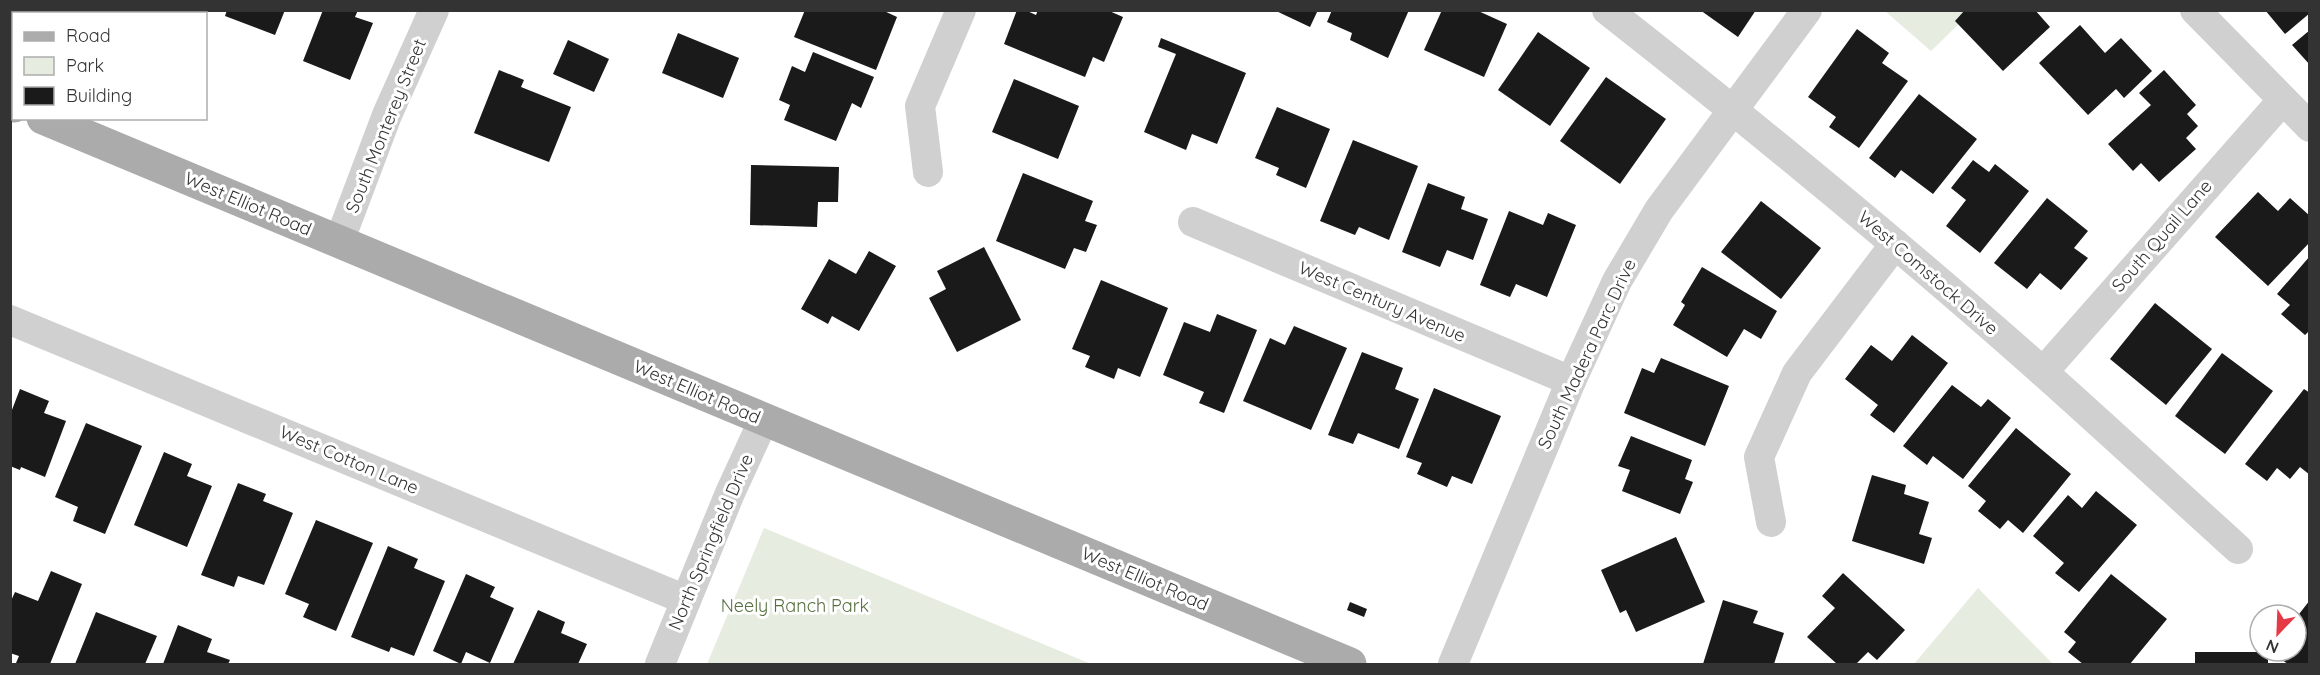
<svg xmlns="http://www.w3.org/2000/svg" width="2320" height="675" font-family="Quicksand,sans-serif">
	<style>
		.green { fill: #e6ecdf }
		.building { fill: #1a1a1a }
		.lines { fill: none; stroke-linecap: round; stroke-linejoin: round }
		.minor { stroke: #d0d0d0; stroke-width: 30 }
		.major { stroke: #ababab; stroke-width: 33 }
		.labels { text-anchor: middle; stroke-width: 6; stroke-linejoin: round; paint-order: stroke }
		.street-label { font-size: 18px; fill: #333; stroke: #fff }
		.park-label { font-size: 18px; fill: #56703f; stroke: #fff }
	</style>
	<rect width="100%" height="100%" fill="#fff"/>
	<g class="green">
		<polygon points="1885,11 1972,11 1931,51"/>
		<polygon points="764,528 1091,664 707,664"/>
		<polygon points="1978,588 2053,664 1914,664"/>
	</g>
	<g class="building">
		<polygon points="227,10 285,10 275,35 225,16"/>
		<polygon points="323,10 358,10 355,17 373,23 350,80 303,61"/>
		<polygon points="805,10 882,10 897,17 876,70 794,37"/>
		<polygon points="1017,10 1025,10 1036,15 1038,10 1107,10 1123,17 1104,62 1093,57 1085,77 1004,44"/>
		<polygon points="1274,10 1318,10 1310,27"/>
		<polygon points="1332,10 1409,10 1388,58 1350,40 1352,33 1327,22"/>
		<polygon points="1442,10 1476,10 1507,24 1484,77 1424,50"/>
		<polygon points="1700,10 1756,10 1738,37"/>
		<polygon points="1965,10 2035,10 2050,27 2003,71 1955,21"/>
		<polygon points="2265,10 2310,10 2310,13 2285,34"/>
		<polygon points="2080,25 2105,53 2121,38 2152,71 2124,98 2116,89 2088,115 2039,63"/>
		<polygon points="1857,29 1889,53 1882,63 1908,81 1859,148 1829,127 1836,117 1808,97"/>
		<polygon points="2310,30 2310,65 2292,45"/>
		<polygon points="1538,32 1590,68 1550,126 1498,90"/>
		<polygon points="678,33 739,58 723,98 662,73"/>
		<polygon points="1161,38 1246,73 1217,144 1192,134 1186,150 1144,132 1176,54 1158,47"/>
		<polygon points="568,40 609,59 594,92 553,74"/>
		<polygon points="813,52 874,77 861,108 852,103 836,141 784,120 790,105 779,100 792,66 805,72"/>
		<polygon points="499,70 524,80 521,87 571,107 549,162 474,133"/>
		<polygon points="2164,70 2196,105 2187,114 2198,126 2186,138 2196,149 2159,182 2141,163 2133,171 2108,144 2151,105 2139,93"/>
		<polygon points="1606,77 1666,119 1620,184 1560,141"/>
		<polygon points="1014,79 1079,106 1058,159 992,132"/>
		<polygon points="1919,94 1977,139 1933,194 1901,170 1895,178 1869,158"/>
		<polygon points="1277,107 1330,129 1306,188 1276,175 1279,168 1255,158"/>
		<polygon points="1353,140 1418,166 1389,240 1359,227 1355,235 1320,221"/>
		<polygon points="1973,160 1989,172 1995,164 2029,191 1980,253 1946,226 1966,200 1951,188"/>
		<polygon points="751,165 839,167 838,202 818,202 817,227 750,225"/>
		<polygon points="1023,173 1093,201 1085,221 1097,225 1086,252 1074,248 1065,269 996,241"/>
		<polygon points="1428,183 1465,197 1461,209 1488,219 1473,260 1447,250 1440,267 1402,252"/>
		<polygon points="2258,192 2278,211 2290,198 2310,216 2310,242 2268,286 2215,237"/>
		<polygon points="2047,198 2088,231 2074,248 2088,258 2061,290 2040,273 2027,289 1994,263"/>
		<polygon points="1761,201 1821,248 1781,299 1721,252"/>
		<polygon points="1509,211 1543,225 1548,213 1576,225 1547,297 1516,284 1510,297 1480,285"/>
		<polygon points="984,247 1021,320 957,352 929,298 946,289 937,271"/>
		<polygon points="869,251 896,266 859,331 832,316 828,324 801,309 829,259 856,274"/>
		<polygon points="2310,256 2310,330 2305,335 2281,314 2290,305 2277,294"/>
		<polygon points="1702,267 1777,311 1761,339 1744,329 1727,357 1673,325 1685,305 1681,302"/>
		<polygon points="1101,280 1168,308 1140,377 1118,368 1114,379 1085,367 1090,356 1072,349"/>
		<polygon points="2155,303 2212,349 2166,405 2110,359"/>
		<polygon points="1217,314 1257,330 1224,413 1199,403 1204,392 1163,375 1184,322 1210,332"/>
		<polygon points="1294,326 1347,348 1311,430 1243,401 1270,338 1285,345"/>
		<polygon points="1912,335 1948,363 1894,433 1870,415 1878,405 1845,379 1871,345 1892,361"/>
		<polygon points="1362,352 1403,368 1395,389 1419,399 1399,449 1358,433 1353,444 1328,435"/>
		<polygon points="2222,353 2273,391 2225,454 2175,416"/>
		<polygon points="1661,358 1729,386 1705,446 1624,413 1642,368 1654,373"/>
		<polygon points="1952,385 1981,407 1988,399 2011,418 1963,479 1933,456 1927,465 1903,446"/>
		<polygon points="1434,388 1501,416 1472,484 1452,476 1447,487 1417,474 1422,463 1406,457"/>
		<polygon points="20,389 49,401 44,413 66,421 45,477 21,467 20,470 10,466 10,415"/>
		<polygon points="2304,389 2310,393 2310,475 2300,467 2290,479 2277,468 2267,481 2245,464"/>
		<polygon points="86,423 142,446 105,534 73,521 78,507 55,497"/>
		<polygon points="2016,428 2071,474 2023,533 2008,520 2000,529 1978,511 1986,501 1968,486"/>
		<polygon points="1631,436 1692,460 1685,479 1693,482 1680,514 1622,491 1630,470 1618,466"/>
		<polygon points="164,452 192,464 187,476 212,486 187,547 134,525"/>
		<polygon points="1872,475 1906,485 1904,494 1929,502 1919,534 1932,538 1924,564 1852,541"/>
		<polygon points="238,483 266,494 263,501 293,513 264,585 238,576 234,587 201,575"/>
		<polygon points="2096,491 2137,525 2079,592 2055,573 2064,563 2033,536 2068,495 2082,508"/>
		<polygon points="316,520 373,543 336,631 303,617 309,604 285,594"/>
		<polygon points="1676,537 1705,602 1636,632 1626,610 1620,613 1601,570"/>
		<polygon points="388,546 418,559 414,568 445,581 414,656 391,647 389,652 351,637"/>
		<polygon points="51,571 82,584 50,664 19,664 16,663 19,656 10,653 10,603 15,592 38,601"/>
		<polygon points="1843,573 1905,630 1877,660 1868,652 1856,664 1837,664 1807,637 1835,608 1822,596"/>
		<polygon points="466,574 495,587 490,597 514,608 490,663 466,652 461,664 433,651"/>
		<polygon points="2111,574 2167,619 2130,664 2083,664 2068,652 2076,642 2064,632"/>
		<polygon points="1723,600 1758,611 1753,623 1784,633 1774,664 1703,664"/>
		<polygon points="2310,600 2310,664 2288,664 2279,658 2284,651 2296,651 2296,635 2303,625 2296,618"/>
		<polygon points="1350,602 1367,609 1364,617 1347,610"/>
		<polygon points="538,610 565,622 561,633 587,644 578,664 513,664"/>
		<polygon points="96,612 157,636 145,664 75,664"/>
		<polygon points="178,625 212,639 207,652 230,660 228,664 163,664"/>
		<rect x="2195" y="652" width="73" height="12"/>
	</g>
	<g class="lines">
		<g class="minor">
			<path d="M1607,10C1756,127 1902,247 2043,372C2109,431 2173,490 2238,549"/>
			<polyline points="2195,10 2310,127"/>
			<polyline points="928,172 920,106 961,10"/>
			<polyline points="1193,222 1571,381"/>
			<polyline points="339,242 387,115 434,10"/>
			<polyline points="10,320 686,600"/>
			<polyline points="2043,372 2282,101"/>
			<polyline points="1771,522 1759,457 1797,373 1895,244"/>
			<polyline points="660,664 730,493 764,419"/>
			<polyline points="1453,664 1571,381 1617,281 1659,210 1807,10"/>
		</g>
		<g class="major">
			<polyline points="10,105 14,106"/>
			<polyline points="43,118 1350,664"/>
		</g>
	</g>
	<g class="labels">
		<g class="street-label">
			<text transform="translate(386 126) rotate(-68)" y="6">South Monterey Street</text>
			<text transform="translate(248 204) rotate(23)" y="6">West Elliot Road</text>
			<text transform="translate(2162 236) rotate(-49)" y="6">South Quail Lane</text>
			<text transform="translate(1928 273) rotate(41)" y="6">West Comstock Drive</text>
			<text transform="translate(1382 302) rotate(23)" y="6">West Century Avenue</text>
			<text transform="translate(1587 354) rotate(-65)" y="6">South Madera Parc Drive</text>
			<text transform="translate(697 392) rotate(23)" y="6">West Elliot Road</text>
			<text transform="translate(349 460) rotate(23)" y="6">West Cotton Lane</text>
			<text transform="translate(711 542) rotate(-67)" y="6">North Springfield Drive</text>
			<text transform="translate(1145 579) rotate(23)" y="6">West Elliot Road</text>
		</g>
		<g class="park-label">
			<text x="795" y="612">Neely Ranch Park</text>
		</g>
	</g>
	<rect width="2320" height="675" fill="none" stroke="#333333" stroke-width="24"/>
	<rect x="12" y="12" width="195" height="108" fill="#ffffff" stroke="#adadad" stroke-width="1.5"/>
	<rect x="24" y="32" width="30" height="9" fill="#ababab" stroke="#adadad" stroke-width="1.5"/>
	<text x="66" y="42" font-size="18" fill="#333333">Road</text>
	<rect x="24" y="57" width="30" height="18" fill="#e6ecdf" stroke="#adadad" stroke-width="1.5"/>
	<text x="66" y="72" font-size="18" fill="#333333">Park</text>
	<rect x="24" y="87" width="30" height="18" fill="#1a1a1a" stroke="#adadad" stroke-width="1.5"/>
	<text x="66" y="102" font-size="18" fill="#333333">Building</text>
	<g transform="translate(2278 633) rotate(203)"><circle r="28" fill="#ffffff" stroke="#adadad" stroke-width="1.5"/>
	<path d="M0-4.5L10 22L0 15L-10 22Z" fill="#e63946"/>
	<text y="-9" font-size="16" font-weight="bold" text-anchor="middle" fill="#333333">N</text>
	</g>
</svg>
